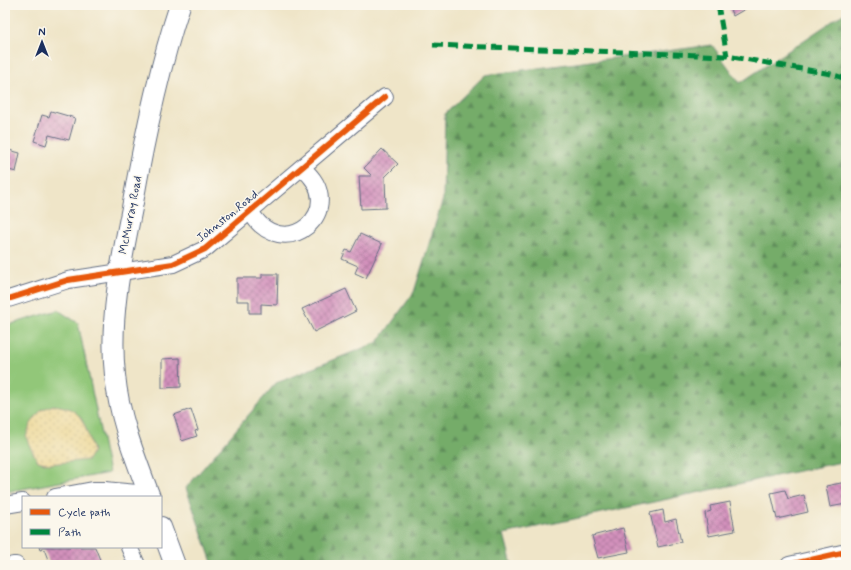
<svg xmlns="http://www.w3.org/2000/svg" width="851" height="570" font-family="Mynerve,sans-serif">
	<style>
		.grass { fill: #92c779; stroke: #567b6c }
		.forest { fill: url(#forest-firs); stroke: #486e64 }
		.sand { fill: url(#sand-dots); stroke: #84847e }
		.building { fill: url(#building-cross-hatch) }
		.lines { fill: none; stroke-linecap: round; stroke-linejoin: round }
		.minor-casing { stroke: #656f83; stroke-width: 18 }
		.major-casing { stroke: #656f83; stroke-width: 22 }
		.minor { stroke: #fff; stroke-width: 16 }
		.major { stroke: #fff; stroke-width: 20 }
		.quiet { stroke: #00873e; stroke-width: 5; stroke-dasharray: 10 5; stroke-linecap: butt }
		.cycleway-casing { stroke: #fbf7ec; stroke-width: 8 }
		.cycleway { stroke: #e8590c; stroke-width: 6 }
		.labels { text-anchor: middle; stroke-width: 3; stroke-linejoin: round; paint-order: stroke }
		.street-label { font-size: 12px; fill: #1b2f5e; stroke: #fbf7ec }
	</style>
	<defs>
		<pattern id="forest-firs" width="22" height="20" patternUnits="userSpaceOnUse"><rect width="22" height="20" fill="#75ac69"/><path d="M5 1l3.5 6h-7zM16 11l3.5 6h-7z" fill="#5f8c5a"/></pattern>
		<pattern id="sand-dots" width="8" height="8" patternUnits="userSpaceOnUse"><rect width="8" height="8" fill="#eeda9e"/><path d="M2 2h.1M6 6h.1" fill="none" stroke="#ccbb8a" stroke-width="1.8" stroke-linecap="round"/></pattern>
		<pattern id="building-cross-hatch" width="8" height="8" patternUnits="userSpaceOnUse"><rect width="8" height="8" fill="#d391bc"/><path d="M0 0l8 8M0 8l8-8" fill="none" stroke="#aa779c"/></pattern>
	</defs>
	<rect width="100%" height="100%" fill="#fbf7ec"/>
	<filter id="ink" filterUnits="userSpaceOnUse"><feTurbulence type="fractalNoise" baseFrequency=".025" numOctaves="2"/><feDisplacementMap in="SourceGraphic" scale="8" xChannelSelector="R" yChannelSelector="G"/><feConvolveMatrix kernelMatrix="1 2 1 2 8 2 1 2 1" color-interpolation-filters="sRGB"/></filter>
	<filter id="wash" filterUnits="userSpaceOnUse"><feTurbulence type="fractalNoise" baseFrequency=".012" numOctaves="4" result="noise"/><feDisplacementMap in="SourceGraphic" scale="16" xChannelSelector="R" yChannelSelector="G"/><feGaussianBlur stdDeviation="0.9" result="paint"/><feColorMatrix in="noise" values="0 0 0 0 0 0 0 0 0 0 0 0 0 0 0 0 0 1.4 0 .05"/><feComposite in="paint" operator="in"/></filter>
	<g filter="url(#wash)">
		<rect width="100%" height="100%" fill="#efe5c8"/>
		<polygon class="grass" points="58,310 78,323 109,473 5,492 5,326"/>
		<polygon class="forest" points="846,12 846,461 504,534 512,565 213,565 186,488 276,383 378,342 414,292 443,199 445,114 485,75 712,45 740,83"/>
		<path class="sand" d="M53,405C85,408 84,425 93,451L88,460L49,464L38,461L31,449L26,437L30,425L41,410Z"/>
		<g id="blocks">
			<g class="building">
				<polygon points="733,5 752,5 733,16 729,8"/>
				<polygon points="51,111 75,118 69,140 49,135 46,145 34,141 42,115 49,117"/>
				<polygon points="5,149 20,153 16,172 5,169"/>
				<polygon points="382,149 398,164 385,177 386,208 361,209 359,176 372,176 364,168"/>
				<polygon points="360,234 382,244 366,278 355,273 358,266 342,259 346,250 351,252"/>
				<polygon points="262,274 278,274 277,305 261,304 261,313 249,313 249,301 237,301 237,278 262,278"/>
				<polygon points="346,289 356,311 314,332 302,309"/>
				<polygon points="180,358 181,387 162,388 162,359"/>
				<polygon points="191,409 198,430 195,431 197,436 182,441 174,415"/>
				<polygon points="846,482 846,504 830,507 826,486"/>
				<polygon points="785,490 788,499 804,495 808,512 777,519 771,493"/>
				<polygon points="730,502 735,531 709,536 705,513 711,511 710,506"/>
				<polygon points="663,510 665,522 676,519 681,542 658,547 650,513"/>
				<polygon points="623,528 629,552 598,558 592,536"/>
				<polygon points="39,547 95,547 102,565 50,565 44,549 40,550"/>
			</g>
		</g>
	</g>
	<g filter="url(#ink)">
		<use href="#blocks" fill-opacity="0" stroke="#656f83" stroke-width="1"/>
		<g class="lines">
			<g class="minor-casing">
				<g id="minor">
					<path d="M250,211C282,268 353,209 302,168"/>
					<polyline points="5,300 68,280 173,264 205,249 385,97"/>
					<polyline points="104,490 148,494"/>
					<polyline points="55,497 93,490 104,490 110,497"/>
					<polyline points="5,505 23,502"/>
					<polyline points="129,547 137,565"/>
					<polyline points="13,565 16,565"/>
					<polyline points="789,565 846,552"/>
				</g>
			</g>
			<g class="major-casing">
				<g id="major">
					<path d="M150,497C135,457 119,418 115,375C109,319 121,262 132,208C144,139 158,71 180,5"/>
					<polyline points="161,527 175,565"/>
				</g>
			</g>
			<use href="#minor" class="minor"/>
			<use href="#major" class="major"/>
			<g class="quiet">
				<polyline points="718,5 727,56"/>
				<polyline points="433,45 727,56 831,74 846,79"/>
			</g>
			<g class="cycleway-casing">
				<g id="cycleway">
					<polyline points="5,300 68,280 173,264 205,249 385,97"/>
					<polyline points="789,565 846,552"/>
				</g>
			</g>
			<use href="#cycleway" class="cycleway"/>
		</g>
	</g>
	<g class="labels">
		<g class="street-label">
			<text transform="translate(130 215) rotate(-79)" y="4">McMurray Road</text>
			<text transform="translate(227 216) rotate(-39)" y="4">Johnston Road</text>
		</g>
	</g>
	<rect width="851" height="570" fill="none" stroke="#fbf7ec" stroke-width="20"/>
	<rect x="22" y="496" width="140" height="52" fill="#fbf7ec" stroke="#a1a7b3"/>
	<rect x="30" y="509" width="20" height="6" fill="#e8590c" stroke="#a1a7b3"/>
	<text x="58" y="516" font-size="12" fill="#1b2f5e">Cycle path</text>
	<rect x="30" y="529" width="20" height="6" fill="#00873e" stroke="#a1a7b3"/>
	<text x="58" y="536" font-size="12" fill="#1b2f5e">Path</text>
	<g transform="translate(42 42)" stroke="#fbf7ec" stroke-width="3" paint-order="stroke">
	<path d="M0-3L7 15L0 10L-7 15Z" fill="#1b2f5e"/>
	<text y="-6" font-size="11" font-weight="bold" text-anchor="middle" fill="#1b2f5e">N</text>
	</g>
</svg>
